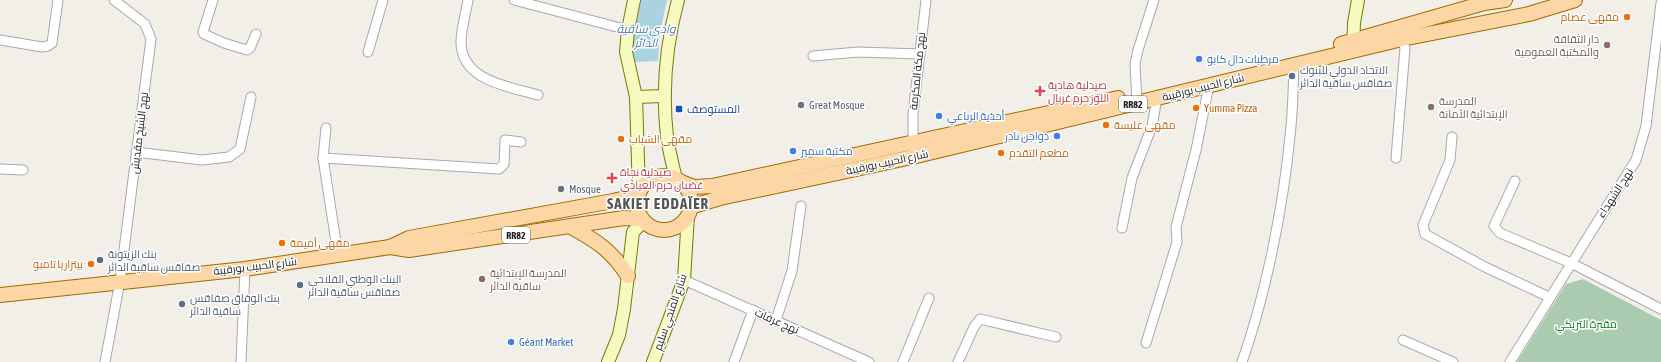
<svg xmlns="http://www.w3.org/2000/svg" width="1661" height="362" font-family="'Asap Condensed',Cairo,sans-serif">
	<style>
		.cemetery { fill: #aacbaf }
		.water { fill: #aad3df }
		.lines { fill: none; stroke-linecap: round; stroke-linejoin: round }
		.street-casing { stroke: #a9a9a9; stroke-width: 11 }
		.secondary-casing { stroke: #707d05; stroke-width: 14 }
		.primary-casing { stroke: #a06b00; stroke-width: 16 }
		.street { stroke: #fff; stroke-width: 9 }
		.secondary { stroke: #f7fabf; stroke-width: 12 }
		.primary { stroke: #fcd6a4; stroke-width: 14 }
		.food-dot { fill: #e8710a; stroke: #fff; stroke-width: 1.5 }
		.education-dot { fill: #8d6e63; stroke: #fff; stroke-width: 1.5 }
		.shop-dot { fill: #3f7fe0; stroke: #fff; stroke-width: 1.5 }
		.service-dot { fill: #5c6f8a; stroke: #fff; stroke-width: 1.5 }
		.health-dot { fill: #e0444e; stroke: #fff; stroke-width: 1.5 }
		.worship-dot { fill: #6b7280; stroke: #fff; stroke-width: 1.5 }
		.transit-dot { fill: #1a4fb4; stroke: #fff; stroke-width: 1.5 }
		.labels { text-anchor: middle; stroke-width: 3; stroke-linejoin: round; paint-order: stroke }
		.shield { fill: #fff; stroke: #646464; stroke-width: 1 }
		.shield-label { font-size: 10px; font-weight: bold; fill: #222 }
		.food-label { font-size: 11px; fill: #c56008; stroke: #fff; text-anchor: start }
		.education-label { font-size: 11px; fill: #785e54; stroke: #fff; text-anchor: start }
		.shop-label { font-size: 11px; fill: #366cbe; stroke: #fff; text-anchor: start }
		.service-label { font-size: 11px; fill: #4e5e75; stroke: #fff; text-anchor: start }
		.street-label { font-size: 11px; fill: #222; stroke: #fff }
		.health-label { font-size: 11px; fill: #be3a42; stroke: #fff; text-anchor: start }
		.worship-label { font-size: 11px; fill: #5b616d; stroke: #fff; text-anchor: start }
		.transit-label { font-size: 11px; fill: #164399; stroke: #fff; text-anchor: start }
		.park-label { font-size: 11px; fill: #0c8416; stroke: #fff }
		.water-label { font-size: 12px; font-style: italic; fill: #4a7aab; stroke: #fff }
		.district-label { font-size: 15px; font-weight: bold; letter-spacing: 1px; fill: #555; stroke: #fff }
	</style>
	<rect width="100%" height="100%" fill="#f2efe9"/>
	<polygon class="cemetery" points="1583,279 1661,320 1661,362 1517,362 1566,284"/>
	<polygon class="water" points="641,0 667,0 660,32 658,61 633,62 633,37"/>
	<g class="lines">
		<g class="street-casing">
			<g id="street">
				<polyline points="213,0 203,32 204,34 224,43 247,50 250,48 256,34"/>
				<path d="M468,0C466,13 461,29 461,42C461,81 510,87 538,95"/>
				<polyline points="514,0 628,30"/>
				<polyline points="0,40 42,47 48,46 52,43 58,0"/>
				<polyline points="368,52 383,0"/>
				<polyline points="813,56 858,52 920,54"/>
				<polyline points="1137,103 1135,64 1138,50 1154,0"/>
				<polyline points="326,128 323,158 338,255"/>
				<polyline points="1452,137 1450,160 1423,225 1425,234 1485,267 1549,297"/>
				<polyline points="913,148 913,114 926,0"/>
				<polyline points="136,152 202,160 229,157 240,149 251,97"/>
				<polyline points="323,158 499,169 504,164 505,140 521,142"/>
				<polyline points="1396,158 1405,48 1402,39"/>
				<polyline points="0,169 23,170"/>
				<polyline points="1515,181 1494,226 1500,233 1571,263 1661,309"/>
				<polyline points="1122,228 1132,178 1152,126 1157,98"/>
				<polyline points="684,280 869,362"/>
				<polyline points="776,320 792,271 801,206"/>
				<polyline points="1403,340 1453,362"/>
				<polyline points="1146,343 1177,242 1176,227 1196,150 1209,85"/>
				<polyline points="105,362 120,281 151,39 145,24 114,0"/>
				<polyline points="241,362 245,269"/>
				<polyline points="734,362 753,310"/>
				<polyline points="903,362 929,298"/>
				<polyline points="958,362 974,327 980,319 1056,337"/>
				<path d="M1242,362C1266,294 1283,208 1290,136C1293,112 1293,89 1294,66"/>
				<polyline points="1510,362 1636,160 1646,126 1661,3"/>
			</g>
		</g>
		<g class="secondary-casing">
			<g id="secondary">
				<polyline points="634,0 628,30 626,52 636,97 639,193"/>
				<polyline points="1353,48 1354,23 1358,0"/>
				<polyline points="636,97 664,96"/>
				<path d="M676,179C673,166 669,151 667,137C662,92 666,44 678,0"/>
				<polyline points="608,362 619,335 624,309 633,232 644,221"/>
				<polyline points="653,362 684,280 688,215"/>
			</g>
		</g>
		<g class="primary-casing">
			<g id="primary">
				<polyline points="1341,44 1484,3 1505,0"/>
				<circle cx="664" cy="203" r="27"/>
				<polyline points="681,182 694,187 712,186 1118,98"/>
				<polyline points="690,207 720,198 912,157 1402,39 1529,14 1575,0"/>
				<path d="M571,227C597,241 612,251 628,276"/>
				<polyline points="390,247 409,250 624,218 642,219"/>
				<polyline points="0,295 245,269 390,247 409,238 613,201 638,195"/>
			</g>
		</g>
		<use href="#street" class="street"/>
		<use href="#secondary" class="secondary"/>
		<use href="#primary" class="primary"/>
	</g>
	<g class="food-dot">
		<circle cx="1627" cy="17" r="4"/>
		<circle cx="1196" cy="108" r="4"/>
		<circle cx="1106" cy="125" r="4"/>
		<circle cx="621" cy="139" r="4"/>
		<circle cx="1001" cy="153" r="4"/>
		<circle cx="282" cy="243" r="4"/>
		<circle cx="91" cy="264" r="4"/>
	</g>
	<g class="education-dot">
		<circle cx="1607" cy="45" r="4"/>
		<circle cx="1431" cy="107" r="4"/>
		<circle cx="482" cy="279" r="4"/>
	</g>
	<g class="shop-dot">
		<circle cx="1199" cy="59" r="4"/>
		<circle cx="939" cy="116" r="4"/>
		<circle cx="1057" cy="136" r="4"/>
		<circle cx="793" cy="151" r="4"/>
		<circle cx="511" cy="342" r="4"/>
	</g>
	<g class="service-dot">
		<circle cx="1292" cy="76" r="4"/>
		<circle cx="100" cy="260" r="4"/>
		<circle cx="300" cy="285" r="4"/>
		<circle cx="182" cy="304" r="4"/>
	</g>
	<g class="health-dot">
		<path d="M1038 85h4v4h4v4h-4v4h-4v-4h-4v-4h4z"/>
		<path d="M610 172h4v4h4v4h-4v4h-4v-4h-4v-4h4z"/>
	</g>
	<g class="worship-dot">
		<circle cx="801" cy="105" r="4"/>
		<circle cx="561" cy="189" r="4"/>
	</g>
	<rect class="transit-dot" x="675" y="105" width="8" height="8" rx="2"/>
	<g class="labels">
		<g class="shield">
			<rect x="1119" y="96" width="28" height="16" rx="3"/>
			<rect x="502" y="227" width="28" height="16" rx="3"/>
		</g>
		<g class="shield-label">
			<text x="1133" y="108">RR82</text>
			<text x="516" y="239">RR82</text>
		</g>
		<g class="food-label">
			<text x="1619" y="21" text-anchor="end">مقهى عصام</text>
			<text x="1204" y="112">Yumma Pizza</text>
			<text x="1114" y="129">مقهى عليسة</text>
			<text x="629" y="143">مقهى الشباب</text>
			<text x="1009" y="157">مطعم التقدم</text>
			<text x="290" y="247">مقهى أميمة</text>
			<text x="83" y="268" text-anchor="end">بيتزاريا تامبو</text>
		</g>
		<g class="education-label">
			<text x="1599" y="43" text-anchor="end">دار الثقافة<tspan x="1599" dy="13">والمكتبة العمومية</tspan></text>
			<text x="1439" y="105">المدرسة<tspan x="1439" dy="13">الإبتدائية الأمانة</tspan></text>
			<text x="490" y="277">المدرسة الإبتدائية<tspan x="490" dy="13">ساقية الدائر</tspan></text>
		</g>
		<g class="shop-label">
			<text x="1207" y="63">مرطبات دال كابو</text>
			<text x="947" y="120">أحذية الرباعي</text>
			<text x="1049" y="140" text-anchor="end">دواجن نادر</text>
			<text x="801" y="155">مكتبة سمير</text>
			<text x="519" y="346">Géant Market</text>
		</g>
		<g class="service-label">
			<text x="1300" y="74">الاتحاد الدولي للبنوك<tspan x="1300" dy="13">صفاقس ساقية الدائر</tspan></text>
			<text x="108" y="258">بنك الزيتونة<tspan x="108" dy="13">صفاقس ساقية الدائر</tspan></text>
			<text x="308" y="283">البنك الوطني الفلاحي<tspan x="308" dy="13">صفاقس ساقية الدائر</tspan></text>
			<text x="190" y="302">بنك الوفاق صفاقس<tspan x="190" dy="13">ساقية الدائر</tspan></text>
		</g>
		<g class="street-label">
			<text transform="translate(917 71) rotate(-84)" y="4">نهج مكة المكرمة</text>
			<text transform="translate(1203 87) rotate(-14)" y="4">شارع الحبيب بورقيبة</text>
			<text transform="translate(139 133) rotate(-83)" y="4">نهج الشيخ مقديش</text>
			<text transform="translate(887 162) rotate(-12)" y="4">شارع الحبيب بورقيبة</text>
			<text transform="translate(1615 193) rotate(-57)" y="4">نهج الشهداء</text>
			<text transform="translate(255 266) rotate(-7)" y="4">شارع الحبيب بورقيبة</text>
			<text transform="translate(670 312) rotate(-71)" y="4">شارع المنجي سليم</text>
			<text transform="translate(777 321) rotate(24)" y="4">نهج عرفات</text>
		</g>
		<g class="health-label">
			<text x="1048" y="89">صيدلية هادية<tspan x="1048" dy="13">اللوز حرم غربال</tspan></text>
			<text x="620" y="176">صيدلية نجاة<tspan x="620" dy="13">غضبان حرم العيادي</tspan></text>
		</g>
		<g class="worship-label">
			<text x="809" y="109">Great Mosque</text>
			<text x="569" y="193">Mosque</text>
		</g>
		<g class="transit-label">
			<text x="687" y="113">المستوصف</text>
		</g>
		<g class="park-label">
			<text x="1586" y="328">مقبرة التريكي</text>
		</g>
		<g class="water-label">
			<text x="646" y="33">وادي ساقية<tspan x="646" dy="14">الدائر</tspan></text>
		</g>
		<g class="district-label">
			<text x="658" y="209">SAKIET EDDAÏER</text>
		</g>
	</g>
</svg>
